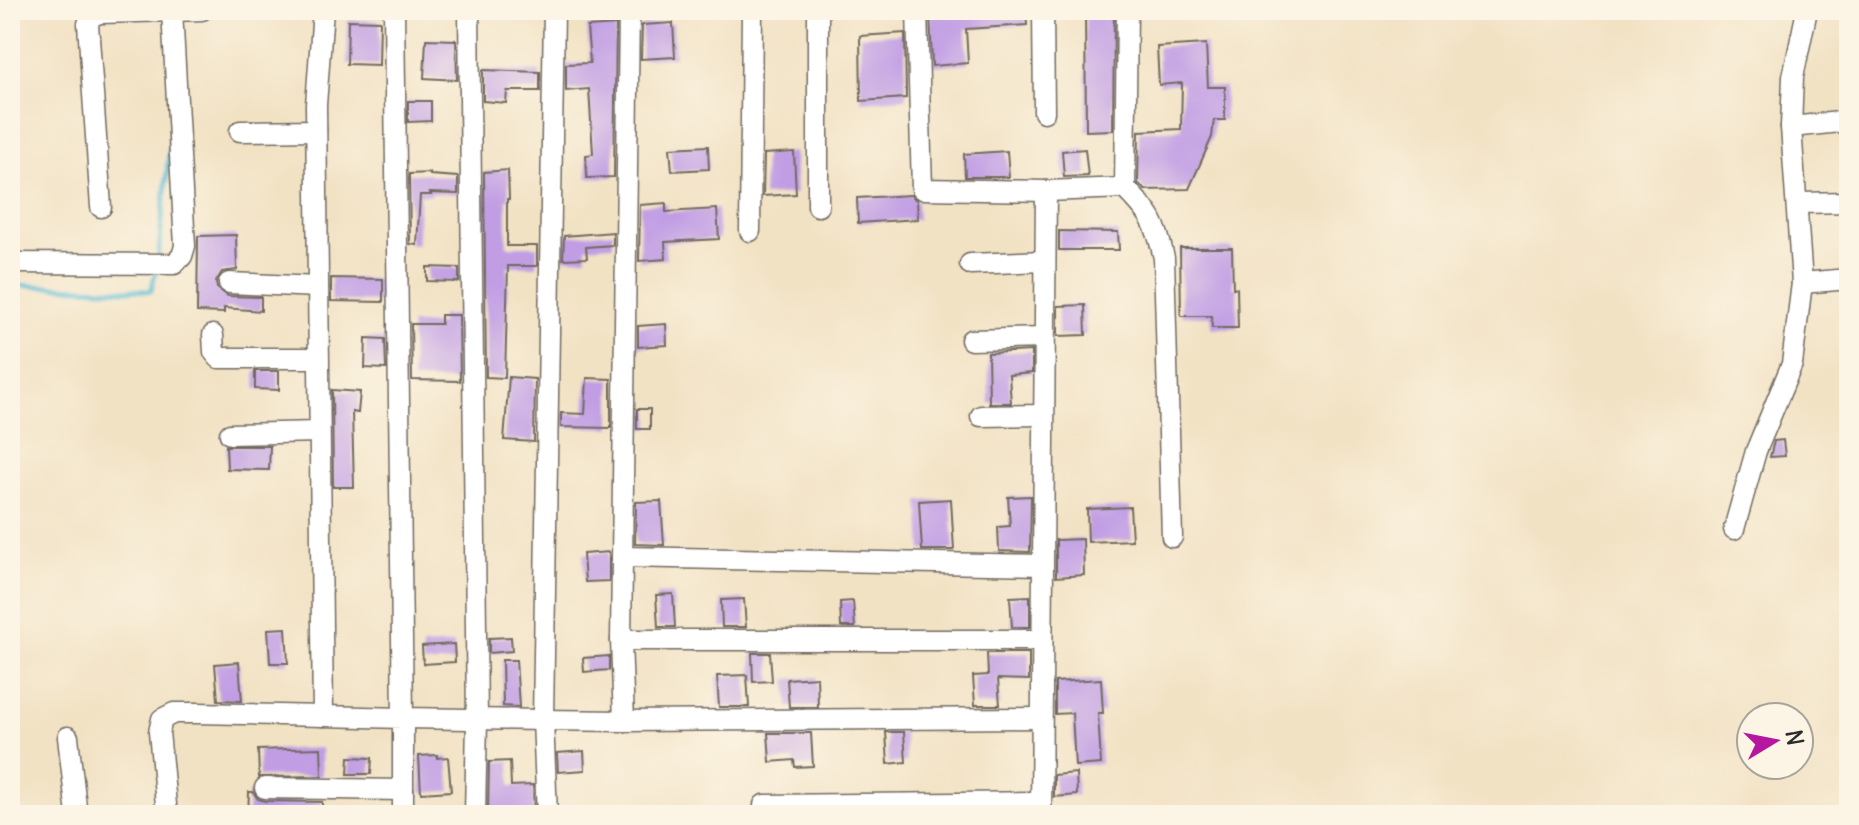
<svg xmlns="http://www.w3.org/2000/svg" width="1859" height="825" font-family="Delius,sans-serif">
	<style>
		.lines { fill: none; stroke-linecap: round; stroke-linejoin: round }
		.stream { stroke: #54b9d2; stroke-width: 5 }
		.building { fill: #c19ee4 }
		.minor-casing { stroke: #716b61; stroke-width: 23 }
		.minor { stroke: #fff; stroke-width: 20 }
	</style>
	<rect width="100%" height="100%" fill="#fcf5e5"/>
	<filter id="ink" filterUnits="userSpaceOnUse"><feTurbulence type="fractalNoise" baseFrequency=".0125" numOctaves="2"/><feDisplacementMap in="SourceGraphic" scale="16" xChannelSelector="R" yChannelSelector="G"/><feConvolveMatrix kernelMatrix="1 2 1 2 8 2 1 2 1" color-interpolation-filters="sRGB"/></filter>
	<filter id="wash" filterUnits="userSpaceOnUse"><feTurbulence type="fractalNoise" baseFrequency=".006" numOctaves="4" result="noise"/><feDisplacementMap in="SourceGraphic" scale="32" xChannelSelector="R" yChannelSelector="G"/><feGaussianBlur stdDeviation="1.8" result="paint"/><feColorMatrix in="noise" values="0 0 0 0 0 0 0 0 0 0 0 0 0 0 0 0 0 1.4 0 .05"/><feComposite in="paint" operator="in"/></filter>
	<g filter="url(#wash)">
		<rect width="100%" height="100%" fill="#f2e2c4"/>
		<g class="lines">
			<g class="stream">
				<polyline points="158,260 170,143"/>
				<polyline points="10,285 151,291 156,270"/>
			</g>
		</g>
		<g id="blocks">
			<g class="building">
				<polygon points="930,10 1026,10 1027,25 966,29 968,63 932,66"/>
				<polygon points="1085,10 1114,10 1113,130 1086,131"/>
				<polygon points="348,20 380,21 379,65 347,64"/>
				<polygon points="673,23 675,57 641,59 642,25"/>
				<polygon points="616,25 614,177 587,178 586,155 593,154 589,89 566,91 566,64 590,63 587,27"/>
				<polygon points="905,33 906,98 861,101 860,36"/>
				<polygon points="426,39 456,40 457,80 424,78"/>
				<polygon points="1206,44 1208,87 1225,87 1225,120 1214,120 1212,137 1189,189 1145,190 1138,183 1139,131 1181,129 1182,83 1159,85 1157,47"/>
				<polygon points="483,70 540,72 540,91 507,91 506,103 483,101"/>
				<polygon points="408,101 431,101 431,121 408,122"/>
				<polygon points="708,146 709,169 672,171 670,148"/>
				<polygon points="1085,149 1088,176 1064,177 1062,151"/>
				<polygon points="1007,151 1009,177 965,177 964,154"/>
				<polygon points="794,152 796,194 763,196 764,154"/>
				<polygon points="508,170 509,199 507,199 507,246 537,246 537,266 508,266 505,378 486,377 484,172"/>
				<polygon points="430,173 430,175 458,177 458,194 430,193 431,195 420,195 417,245 410,244 409,174"/>
				<polygon points="911,195 917,201 918,219 858,223 857,198"/>
				<polygon points="666,203 666,212 717,209 719,239 665,242 666,259 639,261 640,205"/>
				<polygon points="1059,231 1118,232 1119,250 1059,250"/>
				<polygon points="613,232 613,245 586,247 587,258 563,259 564,236"/>
				<polygon points="236,235 237,270 222,272 216,282 217,288 228,296 261,297 261,311 224,308 224,313 197,312 198,236"/>
				<polygon points="1180,248 1232,248 1233,288 1237,288 1238,328 1212,328 1211,316 1181,316"/>
				<polygon points="427,267 459,268 459,282 427,281"/>
				<polygon points="331,278 383,279 383,302 331,301"/>
				<polygon points="1085,305 1086,335 1058,336 1058,306"/>
				<polygon points="441,315 459,315 460,381 412,380 411,324 441,324"/>
				<polygon points="666,324 667,345 638,347 638,326"/>
				<polygon points="366,338 385,339 386,369 365,368"/>
				<polygon points="1032,351 1032,373 1009,375 1011,403 989,403 988,353"/>
				<polygon points="255,371 279,371 279,390 255,389"/>
				<polygon points="509,377 535,379 534,442 504,440"/>
				<polygon points="587,378 611,379 611,428 561,427 561,413 585,414"/>
				<polygon points="332,390 360,392 358,413 352,412 354,487 333,487"/>
				<rect x="637" y="409" width="13" height="20"/>
				<polygon points="1783,440 1785,456 1770,457 1774,441"/>
				<polygon points="226,446 270,446 269,470 227,469"/>
				<polygon points="1031,496 1030,552 999,551 998,527 1010,526 1008,497"/>
				<polygon points="951,499 954,550 922,550 919,501"/>
				<polygon points="661,501 664,545 635,544 636,502"/>
				<polygon points="1130,507 1132,540 1088,542 1087,509"/>
				<polygon points="1083,539 1084,575 1056,577 1056,540"/>
				<polygon points="609,552 609,581 585,582 583,554"/>
				<polygon points="673,594 675,627 658,627 656,595"/>
				<polygon points="1030,596 1030,627 1012,627 1010,597"/>
				<polygon points="744,599 746,627 722,627 721,600"/>
				<polygon points="853,601 855,627 841,627 840,602"/>
				<polygon points="286,628 288,663 270,663 268,629"/>
				<polygon points="511,637 512,651 489,653 489,638"/>
				<polygon points="454,644 455,662 423,664 422,646"/>
				<polygon points="752,653 770,653 772,681 753,682"/>
				<polygon points="987,653 1029,653 1029,680 998,679 1000,705 975,705 973,676 988,675"/>
				<polygon points="609,656 609,670 584,672 583,658"/>
				<polygon points="502,660 516,660 519,707 503,706"/>
				<polygon points="239,662 242,701 218,700 215,664"/>
				<polygon points="747,675 749,707 719,707 717,676"/>
				<polygon points="817,677 818,707 789,707 787,679"/>
				<polygon points="1101,679 1103,713 1098,713 1101,764 1075,766 1072,713 1055,714 1055,682"/>
				<polygon points="886,732 904,732 906,762 888,764"/>
				<polygon points="768,733 811,733 813,766 795,767 794,760 770,762"/>
				<polygon points="321,748 322,776 259,777 258,750"/>
				<polygon points="584,751 585,770 558,772 557,753"/>
				<polygon points="437,755 437,758 448,757 451,791 421,793 419,756"/>
				<polygon points="349,757 372,758 371,774 348,774"/>
				<polygon points="510,761 511,786 533,785 534,815 509,815 509,811 488,812 489,762"/>
				<polygon points="1076,773 1077,795 1054,797 1054,775"/>
				<polygon points="249,792 253,792 258,799 265,801 322,802 322,815 248,815"/>
			</g>
		</g>
	</g>
	<g filter="url(#ink)">
		<use href="#blocks" fill-opacity="0" stroke="#716b61" stroke-width="2"/>
		<g class="lines">
			<g class="minor-casing">
				<g id="minor">
					<polyline points="394,10 403,718 543,720 554,10"/>
					<polyline points="469,10 477,720 475,815"/>
					<polyline points="818,10 818,206"/>
					<polyline points="917,10 922,189 1046,191 1125,188 1127,10"/>
					<polyline points="1043,10 1044,112"/>
					<polyline points="1791,127 1849,121"/>
					<polyline points="240,131 316,130"/>
					<path d="M1125,188C1151,214 1156,222 1164,258L1172,537"/>
					<polyline points="1799,203 1849,202"/>
					<polyline points="101,207 88,24 91,16 100,13 172,11"/>
					<polyline points="750,231 752,10"/>
					<polyline points="10,263 174,264 182,256 185,246 172,11 202,10"/>
					<polyline points="970,264 1045,261"/>
					<polyline points="229,283 318,287"/>
					<polyline points="1802,283 1849,279"/>
					<polyline points="213,335 214,352 219,358 318,358"/>
					<polyline points="971,340 1044,338"/>
					<polyline points="981,416 1043,415"/>
					<polyline points="230,434 319,432"/>
					<polyline points="1734,529 1756,451 1792,364 1802,283 1791,127 1793,77 1807,10"/>
					<polyline points="622,557 1042,565"/>
					<polyline points="621,640 1042,640"/>
					<polyline points="323,716 403,718 403,815"/>
					<polyline points="624,721 1041,718"/>
					<polyline points="68,737 77,815"/>
					<polyline points="265,788 403,790"/>
					<polyline points="764,805 1039,802"/>
					<polyline points="167,815 159,732 162,719 174,713 197,713 323,716 316,105 323,10"/>
					<polyline points="547,815 543,720 624,721 621,640 629,10"/>
					<polyline points="1041,815 1046,191"/>
				</g>
			</g>
			<use href="#minor" class="minor"/>
		</g>
	</g>
	<rect width="1859" height="825" fill="none" stroke="#fcf5e5" stroke-width="40"/>
	<g transform="translate(1775 741) rotate(80)"><circle r="38" fill="#fcf5e5" stroke="#a8a49b" stroke-width="2"/>
	<path d="M0-6L14 30L0 20L-14 30Z" fill="#b5179e"/>
	<text y="-12" font-size="22" font-weight="bold" text-anchor="middle" fill="#2b2b2b">N</text>
	</g>
</svg>
